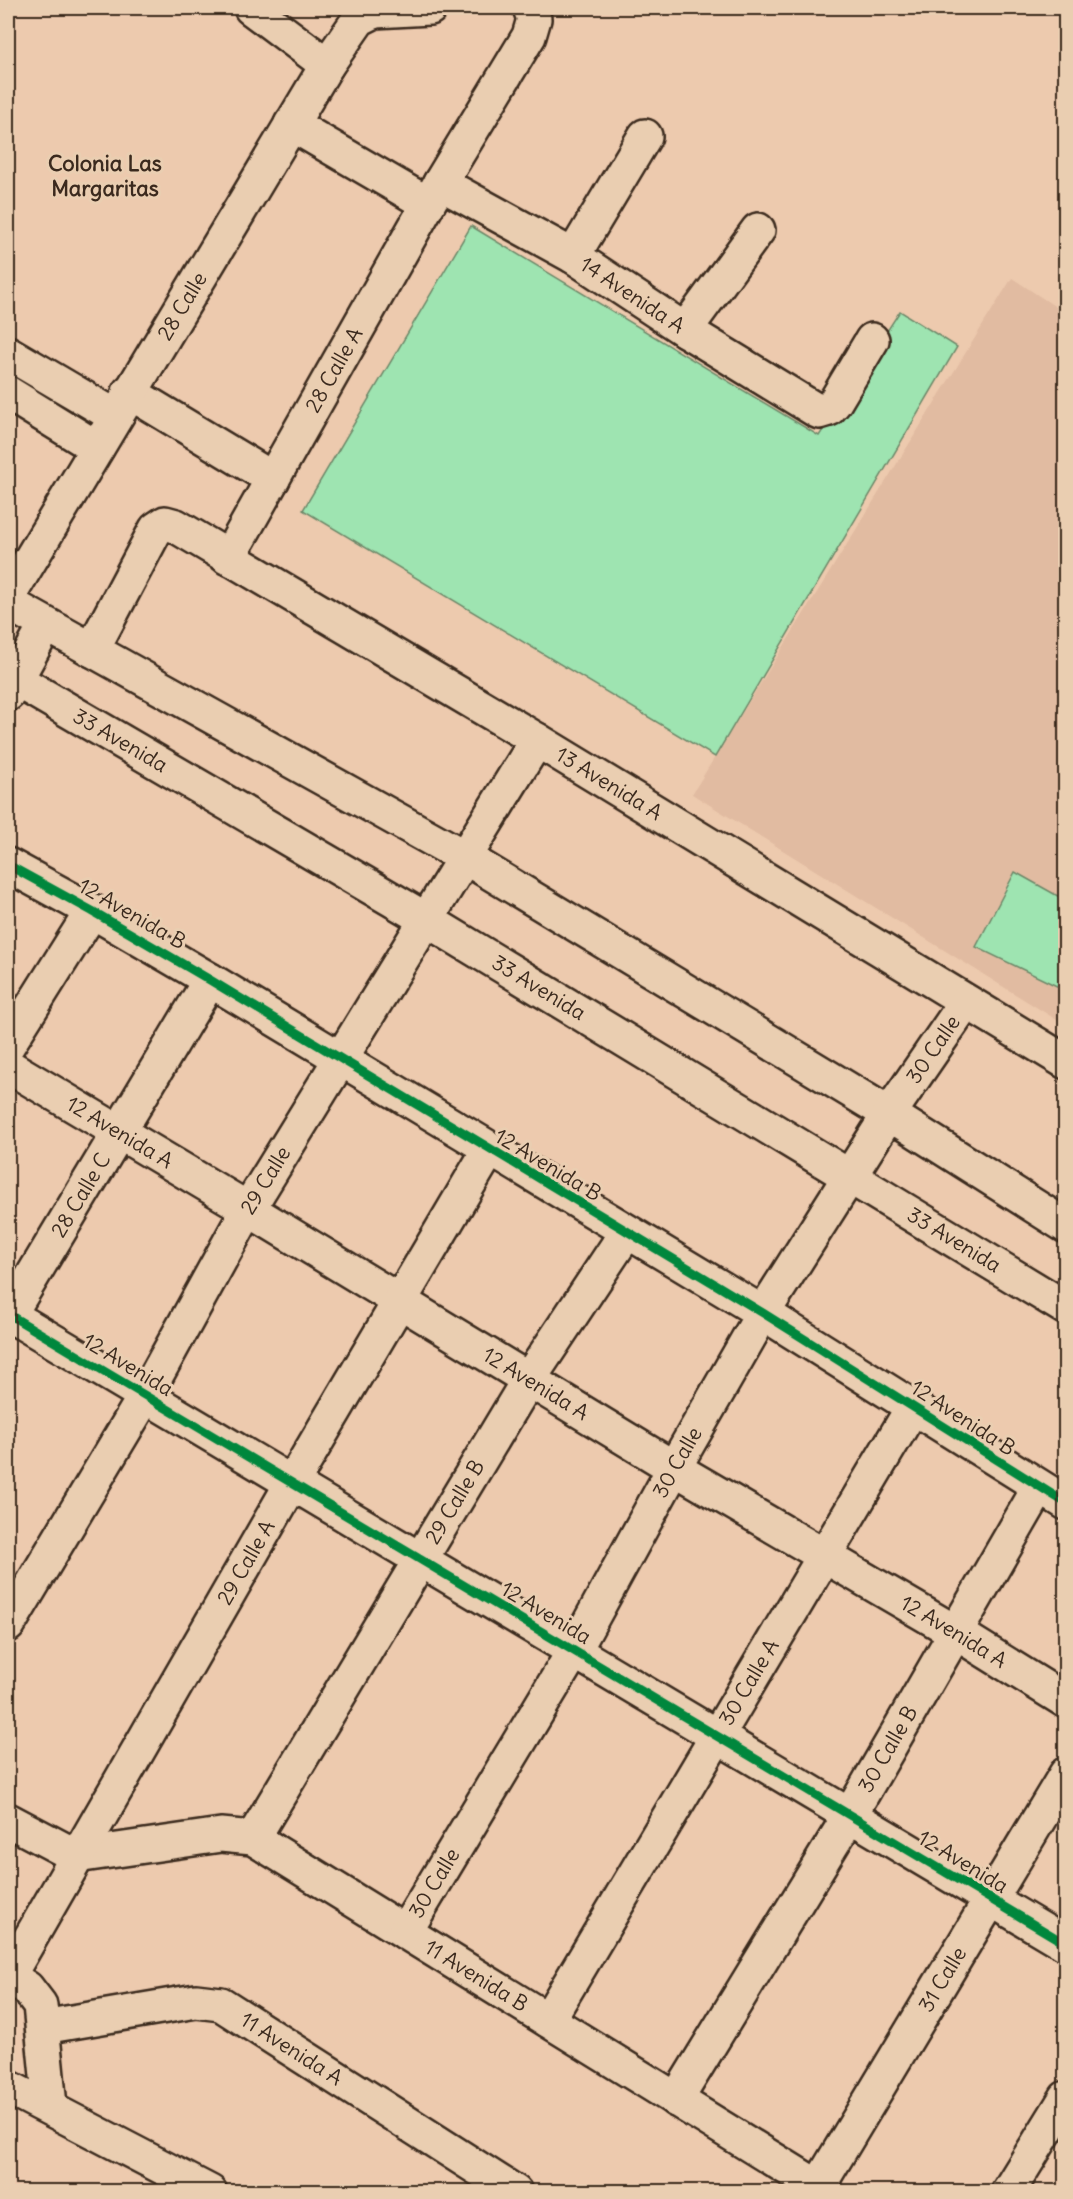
<svg xmlns="http://www.w3.org/2000/svg" width="1073" height="2199" font-family="Delius,sans-serif">
	<style>
		.built { fill: #e1bba1 }
		.green { fill: #9ee4b1; stroke: #6c8768; stroke-width: 1.5 }
		.lines { fill: none; stroke-linecap: round; stroke-linejoin: round }
		.minor-casing { stroke: #3b2a1e; stroke-width: 38 }
		.minor { stroke: #eaceb1; stroke-width: 33 }
		.cycleway-casing { stroke: #eaceb1; stroke-width: 13 }
		.cycleway { stroke: #00873e; stroke-width: 9 }
		.labels { text-anchor: middle; stroke-width: 6; stroke-linejoin: round; paint-order: stroke }
		.street-label { font-size: 21px; fill: #3b2a1e; stroke: #eaceb1 }
		.neighbourhood-label { font-size: 22px; font-weight: bold; fill: #3b2a1e; stroke: #eaceb1 }
	</style>
	<rect width="100%" height="100%" fill="#edcaae"/>
	<filter id="ink" filterUnits="userSpaceOnUse"><feTurbulence type="fractalNoise" baseFrequency=".0167" numOctaves="2"/><feDisplacementMap in="SourceGraphic" scale="12" xChannelSelector="R" yChannelSelector="G"/><feConvolveMatrix kernelMatrix="1 2 1 2 8 2 1 2 1" color-interpolation-filters="sRGB"/></filter>
	<g filter="url(#ink)">
		<polygon class="built" points="1012,278 1065,313 1065,1025 692,794"/>
		<g class="green">
			<polygon points="471,226 819,436 900,311 957,347 715,757 303,510"/>
			<polygon points="1015,872 1065,900 1065,990 976,947"/>
		</g>
		<g class="lines">
			<g class="minor-casing">
				<g id="minor">
					<polyline points="251,8 327,65"/>
					<path id="s1" d="M530,8L534,19L529,36L440,183L573,256L685,330L819,412L829,409L835,402L872,340"/>
					<polyline points="291,124 428,204"/>
					<polyline points="573,256 645,136"/>
					<polyline points="685,330 758,230"/>
					<polyline points="8,353 115,416"/>
					<polyline points="129,392 273,479"/>
					<polyline points="8,393 97,448"/>
					<path id="s2" d="M228,558L440,183"/>
					<path id="s3" d="M8,597L327,65L359,19L375,11L430,8"/>
					<polyline points="8,603 466,858 889,1114 1066,1226"/>
					<path id="s4" d="M92,650L156,529L165,523L176,526L537,740L1066,1062"/>
					<path id="s5" d="M8,675L427,920L1066,1308"/>
					<polyline points="8,694 46,625"/>
					<polyline points="8,865 92,911 210,980 763,1313 1066,1503"/>
					<polyline points="8,1045 92,911"/>
					<path id="s6" d="M8,1066L248,1209L674,1468L955,1632L1066,1701"/>
					<polyline points="8,1314 1066,1944"/>
					<path id="s7" d="M8,1317L210,980"/>
					<path id="s8" d="M8,1625L145,1396L248,1209L537,740"/>
					<path id="s9" d="M8,1820L76,1856L221,1835L253,1838L826,2192"/>
					<path id="s10" d="M253,1838L529,1379L626,1233"/>
					<path id="s11" d="M405,1932L574,1651L674,1468L763,1313L889,1114L966,1002"/>
					<polyline points="8,1976 27,1988 40,2005 50,2106"/>
					<path id="s12" d="M8,1977L292,1483L489,1150"/>
					<path id="s13" d="M548,2020L913,1407"/>
					<path id="s14" d="M43,2027L196,2001L221,2004L515,2192"/>
					<polyline points="8,2087 210,2192"/>
					<path id="s15" d="M676,2100L850,1815L1039,1488"/>
					<path id="s16" d="M818,2187L1066,1774"/>
					<polyline points="1008,2192 1066,2098"/>
				</g>
			</g>
			<use href="#minor" class="minor"/>
			<g class="cycleway-casing">
				<g id="cycleway">
					<polyline points="8,865 92,911 210,980 763,1313 1066,1503"/>
					<polyline points="8,1314 1066,1944"/>
				</g>
			</g>
			<use href="#cycleway" class="cycleway"/>
		</g>
	</g>
	<g class="labels">
		<g class="street-label">
			<text dy="7" stroke="none"><textPath href="#s1" startOffset="424">14 Avenida A</textPath></text>
			<text dy="7" stroke="none"><textPath href="#s3" startOffset="339">28 Calle</textPath></text>
			<text dy="7" stroke="none"><textPath href="#s2" startOffset="216">28 Calle A</textPath></text>
			<text dy="7" stroke="none"><textPath href="#s5" startOffset="130">33 Avenida</textPath></text>
			<text dy="7" stroke="none"><textPath href="#s4" startOffset="663">13 Avenida A</textPath></text>
			<text transform="translate(132 914) rotate(30)" y="7">12 Avenida B</text>
			<text dy="7" stroke="none"><textPath href="#s5" startOffset="616">33 Avenida</textPath></text>
			<text dy="7" stroke="none"><textPath href="#s11" startOffset="1029">30 Calle</textPath></text>
			<text dy="7" stroke="none"><textPath href="#s6" startOffset="130">12 Avenida A</textPath></text>
			<text transform="translate(548 1165) rotate(31)" y="7">12 Avenida B</text>
			<text dy="7" stroke="none"><textPath href="#s8" startOffset="514">29 Calle</textPath></text>
			<text dy="7" stroke="none"><textPath href="#s7" startOffset="142">28 Calle C</textPath></text>
			<text dy="7" stroke="none"><textPath href="#s5" startOffset="1102">33 Avenida</textPath></text>
			<text transform="translate(128 1365) rotate(31)" y="7">12 Avenida</text>
			<text dy="7" stroke="none"><textPath href="#s6" startOffset="616">12 Avenida A</textPath></text>
			<text transform="translate(963 1418) rotate(33)" y="7">12 Avenida B</text>
			<text dy="7" stroke="none"><textPath href="#s11" startOffset="543">30 Calle</textPath></text>
			<text dy="7" stroke="none"><textPath href="#s10" startOffset="392">29 Calle B</textPath></text>
			<text dy="7" stroke="none"><textPath href="#s12" startOffset="478">29 Calle A</textPath></text>
			<text transform="translate(546 1613) rotate(31)" y="7">12 Avenida</text>
			<text dy="7" stroke="none"><textPath href="#s6" startOffset="1102">12 Avenida A</textPath></text>
			<text dy="7" stroke="none"><textPath href="#s13" startOffset="393">30 Calle A</textPath></text>
			<text dy="7" stroke="none"><textPath href="#s15" startOffset="410">30 Calle B</textPath></text>
			<text transform="translate(963 1862) rotate(31)" y="7">12 Avenida</text>
			<text dy="7" stroke="none"><textPath href="#s11" startOffset="57">30 Calle</textPath></text>
			<text dy="7" stroke="none"><textPath href="#s9" startOffset="518">11 Avenida B</textPath></text>
			<text dy="7" stroke="none"><textPath href="#s16" startOffset="242">31 Calle</textPath></text>
			<text dy="7" stroke="none"><textPath href="#s14" startOffset="264">11 Avenida A</textPath></text>
		</g>
		<g class="neighbourhood-label">
			<text x="105" y="171">Colonia Las<tspan x="105" dy="25">Margaritas</tspan></text>
		</g>
	</g>
	<rect width="1073" height="2199" fill="none" stroke="#eaceb1" stroke-width="30"/>
	<rect x="15" y="15" width="1043" height="2169" fill="none" stroke="#3b2a1e" stroke-width="2" filter="url(#ink)"/>
</svg>
